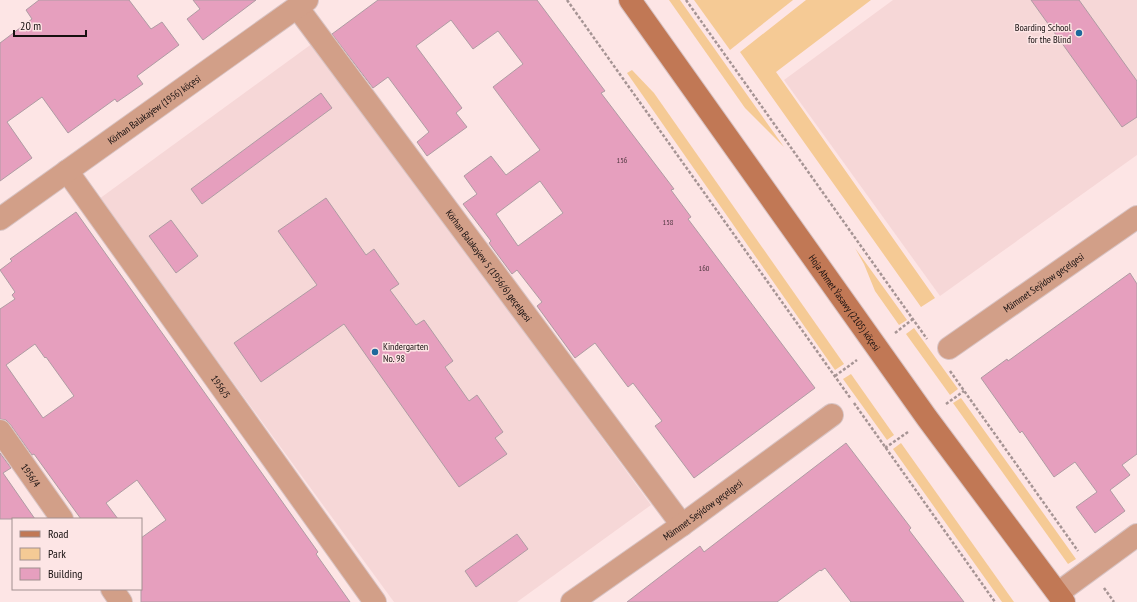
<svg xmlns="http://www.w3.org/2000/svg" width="1137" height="602" font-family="'PT Sans Narrow',sans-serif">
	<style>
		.built { fill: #f6d7d7 }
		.green { fill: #f5ca95 }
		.building { fill: #e69fbe; stroke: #af9ba3; fill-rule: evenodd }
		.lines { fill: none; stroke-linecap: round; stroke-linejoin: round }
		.street-casing { stroke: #d8c3c3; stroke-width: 24 }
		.secondary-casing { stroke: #d8c3c3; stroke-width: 24 }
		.path { stroke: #a69494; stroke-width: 2.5; stroke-dasharray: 3 2; stroke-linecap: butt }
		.street { stroke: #d29f88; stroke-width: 22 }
		.secondary { stroke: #c17855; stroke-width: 22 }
		.poi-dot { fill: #1d699c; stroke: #fde5e5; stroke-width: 1.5 }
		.labels { text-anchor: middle; stroke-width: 3; stroke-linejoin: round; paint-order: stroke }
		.number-label { font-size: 8px; fill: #4b343c }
		.poi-label { font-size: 10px; fill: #171010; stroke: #fde5e5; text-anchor: end }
		.street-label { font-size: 10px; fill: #171010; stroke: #fde5e5 }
	</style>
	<rect width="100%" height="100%" fill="#fde5e5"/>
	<g class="built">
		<polygon points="893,0 1137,0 1137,155 940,296 784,80"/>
		<polygon points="313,43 651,505 517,602 394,602 99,199"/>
	</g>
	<g class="green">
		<polygon points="669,0 680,0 784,147 745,108"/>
		<polygon points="694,0 793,0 730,50"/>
		<polygon points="806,0 871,0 776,72 935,298 921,307 740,52"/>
		<polygon points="632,70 654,93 844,364 835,370 627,73"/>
		<polygon points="855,248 907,320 899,325 875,291 864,264"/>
		<polygon points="914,328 958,389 950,395 906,334"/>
		<polygon points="851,374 894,435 887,440 843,379"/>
		<polygon points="961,398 1076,559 1068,564 953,403"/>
		<polygon points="901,443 1014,602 1002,602 893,449"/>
	</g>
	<g class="building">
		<polygon points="39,0 129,0 151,29 162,22 179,45 137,76 143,84 117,102 115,99 68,133 42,97 7,122 32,158 0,181 0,43 32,19 26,10"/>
		<polygon points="193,0 256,0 203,40 187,19 200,9"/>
		<path d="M378,0H537L605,91L601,93L674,189L671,190L691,217L688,219L815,388L694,478L655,426L662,421L633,383L628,387L595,343L575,358L537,306L542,302L517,270L512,274L489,243L491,241L463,204L477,194L464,176L491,156L506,175L540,150L493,87L523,64L498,31L473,49L451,20L416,46L462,108L456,113L467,127L427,156L417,142L429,132L388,77L373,88L332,34ZM540,181L563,213L518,246L496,214Z"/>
		<polygon points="1031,0 1079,0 1137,81 1137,117 1122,127"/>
		<polygon points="321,93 332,108 202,204 191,189"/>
		<polygon points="326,198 366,255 374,249 399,284 390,290 416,325 424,320 453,361 445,367 469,401 477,395 503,432 495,438 507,454 459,487 344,324 261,382 234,343 317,285 278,231"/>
		<path d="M76,212L318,552L316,554L350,602H141V538L166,520L137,480L106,503L118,519H81L34,454L32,455L10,424L6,420L0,419V309L15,299L12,295L15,292L0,270L12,261L10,259ZM35,344L45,358L46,357L74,396L43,418L6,365Z"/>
		<polygon points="171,220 198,256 176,273 149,236"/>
		<polygon points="1130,273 1137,284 1137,454 1122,465 1130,475 1110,490 1125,511 1095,533 1076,507 1097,492 1075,462 1054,477 1022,431 1020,433 981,378 1007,359 1008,361"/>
		<polygon points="846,443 911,528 909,530 964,602 851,602 825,568 821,571 820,570 777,602 627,602 700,546 704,552"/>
		<polygon points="0,453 11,468 3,473 35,519 0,519"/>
		<polygon points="517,534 528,549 476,587 465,571"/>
	</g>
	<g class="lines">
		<g class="street-casing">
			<g id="street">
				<path id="s1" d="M297,7L682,525"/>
				<path id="s2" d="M67,171L375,602"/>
				<path id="s3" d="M0,219L307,0"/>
				<path id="s4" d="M949,348L1137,217"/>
				<path id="s5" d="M0,431L62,519"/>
				<polyline points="112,589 121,602"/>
				<polyline points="1058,593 1137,535"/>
				<path id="s6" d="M572,602L682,525L832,415"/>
			</g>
		</g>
		<g class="secondary-casing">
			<g id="secondary">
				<path id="s7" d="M630,0L927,418L1064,602"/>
			</g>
		</g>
		<g class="path">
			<polyline points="567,0 851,399"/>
			<polyline points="686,0 927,339"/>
			<polyline points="895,333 913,319"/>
			<polyline points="950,371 1078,551"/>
			<polyline points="835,376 857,360"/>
			<polyline points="854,403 995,602"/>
			<polyline points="946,404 964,391"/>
			<polyline points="885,448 908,432"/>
			<polyline points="1104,588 1114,602"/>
		</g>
		<use href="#street" class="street"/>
		<use href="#secondary" class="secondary"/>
	</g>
	<g class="poi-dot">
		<circle cx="1079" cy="33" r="4"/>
		<circle cx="375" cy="352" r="4"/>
	</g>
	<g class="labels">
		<g class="number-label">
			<text x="622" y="163">156</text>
			<text x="668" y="225">158</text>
			<text x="704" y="271">160</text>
		</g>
		<g class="poi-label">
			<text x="1071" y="31">Boarding School<tspan x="1071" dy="12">for the Blind</tspan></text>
			<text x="383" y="350" text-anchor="start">Kindergarten<tspan x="383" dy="12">No. 98</tspan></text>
		</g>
		<g class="street-label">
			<text dy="4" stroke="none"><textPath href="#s3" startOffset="189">Körhan Balakaýew (1956) köçesi</textPath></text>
			<text dy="4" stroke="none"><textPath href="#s1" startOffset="322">Körhan Balakaýew 5 (1956/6) geçelgesi</textPath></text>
			<text dy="4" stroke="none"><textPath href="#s4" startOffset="115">Mämmet Seýidow geçelgesi</textPath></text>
			<text dy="4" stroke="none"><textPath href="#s7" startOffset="371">Hoja Ahmet Ýasawy (2105) köçesi</textPath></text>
			<text dy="4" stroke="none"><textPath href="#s2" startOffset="265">1956/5</textPath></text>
			<text dy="4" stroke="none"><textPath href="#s5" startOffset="54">1956/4</textPath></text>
			<text dy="4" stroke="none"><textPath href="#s6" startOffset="160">Mämmet Seýidow geçelgesi</textPath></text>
		</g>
	</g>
	<rect x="12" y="518" width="130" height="72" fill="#fde5e5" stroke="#a19090"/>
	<rect x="20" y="531" width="20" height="6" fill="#c17855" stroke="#a19090"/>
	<text x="48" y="538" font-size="12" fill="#171010">Road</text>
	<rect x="20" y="548" width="20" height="12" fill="#f5ca95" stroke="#a19090"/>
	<text x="48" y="558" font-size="12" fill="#171010">Park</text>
	<rect x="20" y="568" width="20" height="12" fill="#e69fbe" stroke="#a19090"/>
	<text x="48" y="578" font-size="12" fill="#171010">Building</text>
	<path d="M14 30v6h72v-6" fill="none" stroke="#171010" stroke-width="2"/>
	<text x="20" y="30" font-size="12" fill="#171010" stroke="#fde5e5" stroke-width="3" paint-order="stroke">20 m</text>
</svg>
